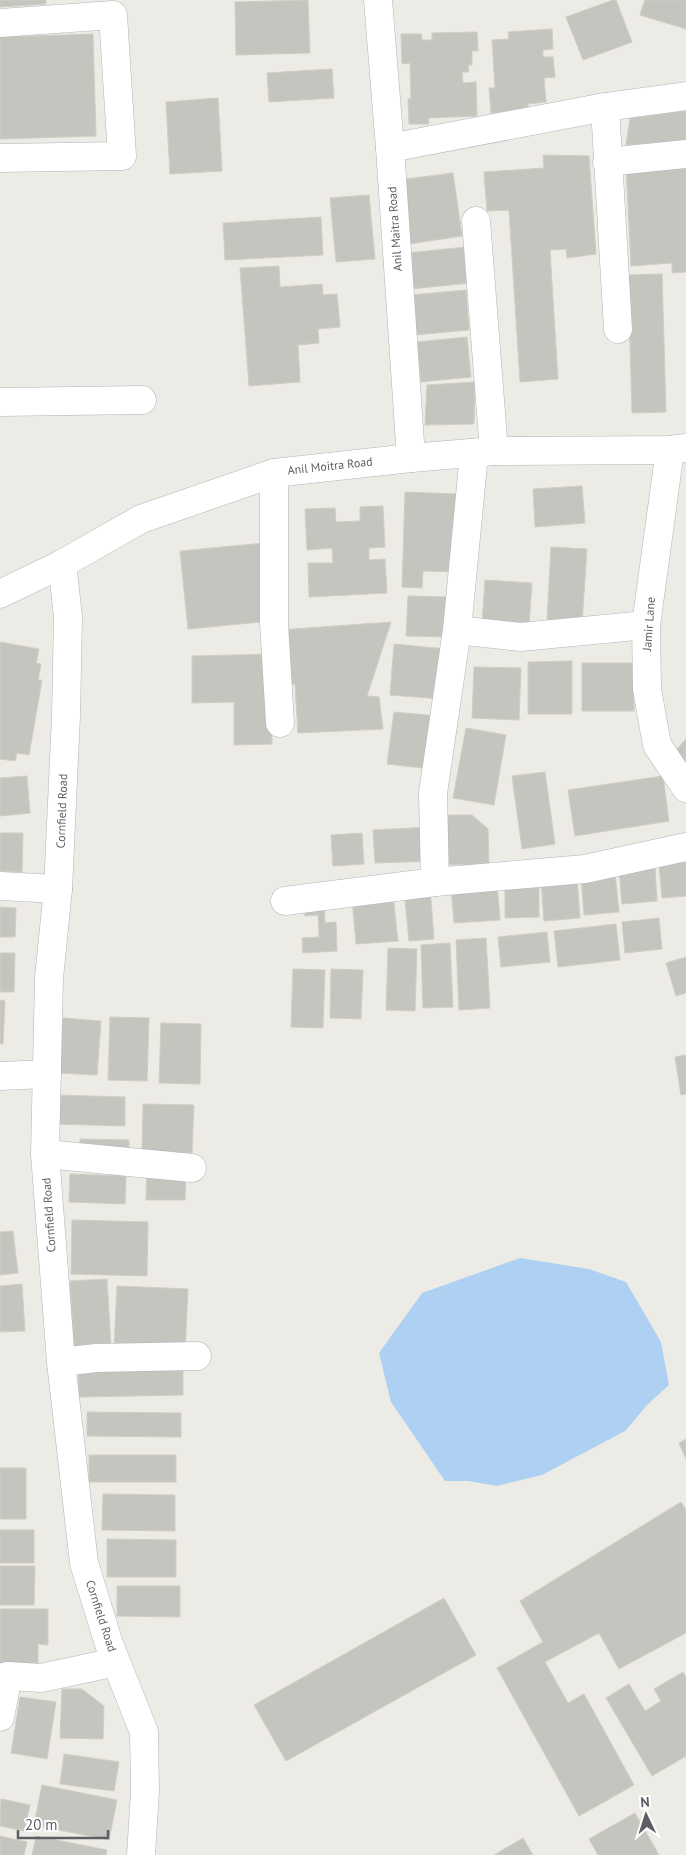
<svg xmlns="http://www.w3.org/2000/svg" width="686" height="1855" font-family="'PT Sans',sans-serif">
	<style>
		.water { fill: #aed1f3 }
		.building { fill: #c5c5bf; stroke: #d1cdc4 }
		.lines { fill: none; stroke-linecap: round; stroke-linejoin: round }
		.minor-casing { stroke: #b2b4b8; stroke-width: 29 }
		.minor { stroke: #fff; stroke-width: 28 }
		.labels { text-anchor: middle; stroke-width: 4; stroke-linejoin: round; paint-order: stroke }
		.street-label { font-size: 12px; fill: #5c5f63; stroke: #fff }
	</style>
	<rect width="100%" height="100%" fill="#edebe5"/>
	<polygon class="water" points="520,1258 589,1269 626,1282 661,1342 669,1385 648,1404 625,1431 542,1475 497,1486 468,1481 445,1481 391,1402 379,1353 422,1293"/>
	<g class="building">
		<polygon points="0,0 46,0 46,4 0,7"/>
		<polygon points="308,0 310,53 236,55 235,2"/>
		<polygon points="613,0 616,0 632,42 583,60 566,17"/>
		<polygon points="645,0 686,0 686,29 640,15"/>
		<polygon points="552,29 553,49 543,50 543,57 553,57 555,77 544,78 546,102 528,104 528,111 491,113 489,88 495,88 492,40 509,39 508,32"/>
		<polygon points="477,32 478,51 472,51 472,65 468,65 469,72 462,72 463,83 476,82 477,116 428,118 429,124 409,124 408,99 411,98 410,63 402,64 401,34 421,34 422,40 432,40 432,33"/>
		<polygon points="93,34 96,136 0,139 0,37"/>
		<polygon points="332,69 334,98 269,102 267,73"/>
		<polygon points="218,98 222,171 170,174 166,102"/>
		<polygon points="686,111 686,142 626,145 630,118"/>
		<polygon points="543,155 589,156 596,254 567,258 566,249 550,250 558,379 520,382 509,210 487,211 484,172 544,168"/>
		<polygon points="686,163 686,272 672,273 672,263 631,266 626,166"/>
		<polygon points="453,173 462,236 409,244 399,180"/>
		<polygon points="369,195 375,259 336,262 330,198"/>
		<polygon points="321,217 323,255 225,260 223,223"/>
		<polygon points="466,247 470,283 410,289 407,253"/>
		<polygon points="279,266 280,287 322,284 323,295 337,294 340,327 318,329 319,343 298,345 300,382 249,386 240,268"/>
		<polygon points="662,274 666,412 632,413 628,275"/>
		<polygon points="466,290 469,330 415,335 411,295"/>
		<polygon points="467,337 471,377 421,382 417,342"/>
		<polygon points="475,382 474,424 425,425 427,385"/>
		<polygon points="582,486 585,523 535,527 533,489"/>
		<polygon points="405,492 458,494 455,572 423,571 422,588 402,587"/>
		<polygon points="383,506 385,547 369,548 369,560 385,559 387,593 309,597 308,563 333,563 332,548 307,550 305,509 335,508 336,522 360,521 360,507"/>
		<polygon points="264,543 271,621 188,629 180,551"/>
		<polygon points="551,547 587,549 582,623 547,621"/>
		<polygon points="485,580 532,583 529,626 482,624"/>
		<polygon points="408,596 450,597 449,637 406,636"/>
		<polygon points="391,622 367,696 379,697 383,729 298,733 295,684 283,685 279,630"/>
		<polygon points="0,642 39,649 36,663 41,664 38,680 42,680 29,755 17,753 15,761 0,759"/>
		<polygon points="394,644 446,649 441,699 390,695"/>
		<polygon points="271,654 272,744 234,745 234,702 192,703 192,656"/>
		<polygon points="572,661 572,714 528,714 528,662"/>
		<rect x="582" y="663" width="52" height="48"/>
		<polygon points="474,667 521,668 519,720 472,718"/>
		<polygon points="394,712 438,716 432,769 387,764"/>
		<polygon points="466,728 506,735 494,805 453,798"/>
		<polygon points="686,739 686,763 677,749"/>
		<polygon points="545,772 555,844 522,849 512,776"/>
		<polygon points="27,776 30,813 0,816 0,778"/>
		<polygon points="663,776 669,821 575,836 568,790"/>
		<polygon points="449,815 472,815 488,829 489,864 437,865 436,830"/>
		<polygon points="431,827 433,861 375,863 373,830"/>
		<polygon points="0,833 23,833 22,872 0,871"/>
		<polygon points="362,833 364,864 333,866 331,835"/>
		<polygon points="686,862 686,896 662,898 659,864"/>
		<polygon points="655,866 657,901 622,904 619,869"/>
		<polygon points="615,873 619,912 584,915 581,876"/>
		<polygon points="577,878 580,918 544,921 541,881"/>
		<polygon points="505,883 539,883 539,917 505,918"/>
		<polygon points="497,884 500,920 454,923 451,888"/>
		<polygon points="430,887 434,939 409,941 404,889"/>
		<polygon points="393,895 398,941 356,944 352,898"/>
		<polygon points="324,901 325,923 336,922 337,951 303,953 302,938 319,937 318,915 305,916 304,902"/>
		<polygon points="0,907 16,908 15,937 0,937"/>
		<polygon points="659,918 662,949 625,953 622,922"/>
		<polygon points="616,924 620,960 558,967 554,931"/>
		<polygon points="547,932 550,962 501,967 498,937"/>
		<polygon points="486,938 490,1008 459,1010 456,940"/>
		<polygon points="450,943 453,1007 423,1008 421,945"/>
		<polygon points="388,948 417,949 415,1011 386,1010"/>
		<polygon points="0,953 15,953 14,992 0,992"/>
		<polygon points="686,957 686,993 676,996 666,963"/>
		<polygon points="293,969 325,970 323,1028 291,1027"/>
		<polygon points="331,969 363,970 361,1019 330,1018"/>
		<polygon points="0,1000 5,1001 3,1044 0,1044"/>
		<polygon points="110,1017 149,1018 147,1081 108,1080"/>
		<polygon points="63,1018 101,1021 97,1075 59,1073"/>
		<polygon points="161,1023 201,1024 200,1084 159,1083"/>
		<polygon points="686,1055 686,1094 681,1095 675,1057"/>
		<polygon points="55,1095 125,1097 125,1126 55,1124"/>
		<polygon points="143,1104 194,1105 192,1153 142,1152"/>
		<polygon points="80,1139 129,1140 128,1170 79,1169"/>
		<polygon points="147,1167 186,1168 185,1200 146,1200"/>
		<polygon points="70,1174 126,1176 125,1204 69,1202"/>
		<polygon points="72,1220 148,1222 147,1276 71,1274"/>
		<polygon points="13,1231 18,1273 0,1275 0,1232"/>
		<polygon points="107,1279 111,1346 74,1348 70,1281"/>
		<polygon points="22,1284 25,1331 0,1332 0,1286"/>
		<polygon points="117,1286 188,1289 185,1353 114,1349"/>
		<polygon points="183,1364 183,1395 79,1397 78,1365"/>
		<polygon points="87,1412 181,1413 181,1437 87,1436"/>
		<polygon points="686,1439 686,1459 679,1443"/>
		<rect x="89" y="1455" width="87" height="27"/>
		<rect x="0" y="1468" width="26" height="51"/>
		<polygon points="103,1494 175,1495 175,1531 102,1530"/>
		<polygon points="681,1502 686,1510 686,1633 619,1669 599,1633 545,1662 568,1703 584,1694 634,1785 579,1816 497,1668 543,1642 520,1601"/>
		<rect x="0" y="1530" width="34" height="33"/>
		<polygon points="107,1539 176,1540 176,1577 107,1577"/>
		<polygon points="0,1566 35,1566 34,1605 0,1605"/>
		<polygon points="117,1586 180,1586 180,1617 117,1616"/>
		<polygon points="444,1598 476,1655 286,1761 254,1705"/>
		<polygon points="0,1609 48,1609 48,1645 38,1644 38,1667 0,1667"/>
		<polygon points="683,1672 686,1677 686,1756 652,1776 606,1698 629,1684 645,1711 661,1701 654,1689"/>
		<polygon points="62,1689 82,1689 104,1706 103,1739 60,1738"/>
		<polygon points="20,1697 56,1702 47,1759 11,1753"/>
		<polygon points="64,1754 119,1762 114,1791 60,1784"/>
		<polygon points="42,1785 117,1800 109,1840 34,1825"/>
		<polygon points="1,1799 30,1805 24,1831 0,1826"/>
		<polygon points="635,1813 659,1855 598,1855 589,1839"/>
		<polygon points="0,1836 27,1842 24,1855 0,1855"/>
		<polygon points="36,1836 107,1850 106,1855 32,1855"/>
		<polygon points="523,1838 533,1855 494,1855"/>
	</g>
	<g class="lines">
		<g class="minor-casing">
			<g id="minor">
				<polyline points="378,0 390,148 411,458"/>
				<polyline points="0,23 113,15 122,156 0,158"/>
				<polyline points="605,107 686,96"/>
				<polyline points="390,148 605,107 618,329"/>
				<polyline points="607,162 686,154"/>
				<polyline points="476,221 494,451"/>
				<polyline points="0,402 142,400"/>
				<polyline points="670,450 646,625 647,689 657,745 686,788"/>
				<polyline points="274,473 274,623 280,723"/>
				<polyline points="62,564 68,616 66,716 58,889 49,978 45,1154 61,1362 84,1563 109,1644 144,1732 145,1791 141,1855"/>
				<polyline points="0,594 62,564 141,519 274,473 411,458 494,451 670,450 686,448"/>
				<polyline points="457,630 521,637 646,625"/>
				<polyline points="435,882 433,793 457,630 474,454"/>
				<polyline points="0,886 58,889"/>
				<polyline points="285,901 435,882 585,869 686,847"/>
				<polyline points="0,1076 47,1074"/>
				<polyline points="45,1154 192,1168"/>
				<polyline points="61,1362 96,1358 197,1356"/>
				<polyline points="0,1678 8,1676 41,1678 116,1662"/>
				<polyline points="0,1717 8,1676"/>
			</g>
		</g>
		<use href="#minor" class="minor"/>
	</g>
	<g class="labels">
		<g class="street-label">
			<text transform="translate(395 229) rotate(-94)" y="4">Anil Maitra Road</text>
			<text transform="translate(330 466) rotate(-6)" y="4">Anil Moitra Road</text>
			<text transform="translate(649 624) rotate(-86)" y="4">Jamir Lane</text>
			<text transform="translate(62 811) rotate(-88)" y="4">Cornfield Road</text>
			<text transform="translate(49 1215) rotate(-94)" y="4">Cornfield Road</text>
			<text transform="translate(101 1616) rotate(72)" y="4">Cornfield Road</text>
		</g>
	</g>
	<g transform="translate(646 1815) rotate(356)" stroke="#ffffff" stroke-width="4" paint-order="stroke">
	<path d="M0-4L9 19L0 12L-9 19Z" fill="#5c5f63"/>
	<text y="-8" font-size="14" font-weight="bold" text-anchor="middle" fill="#5c5f63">N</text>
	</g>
	<path d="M18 1830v8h90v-8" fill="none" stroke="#5c5f63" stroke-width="2.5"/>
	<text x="25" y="1830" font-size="15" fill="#5c5f63" stroke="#ffffff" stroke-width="4" paint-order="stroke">20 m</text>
</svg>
